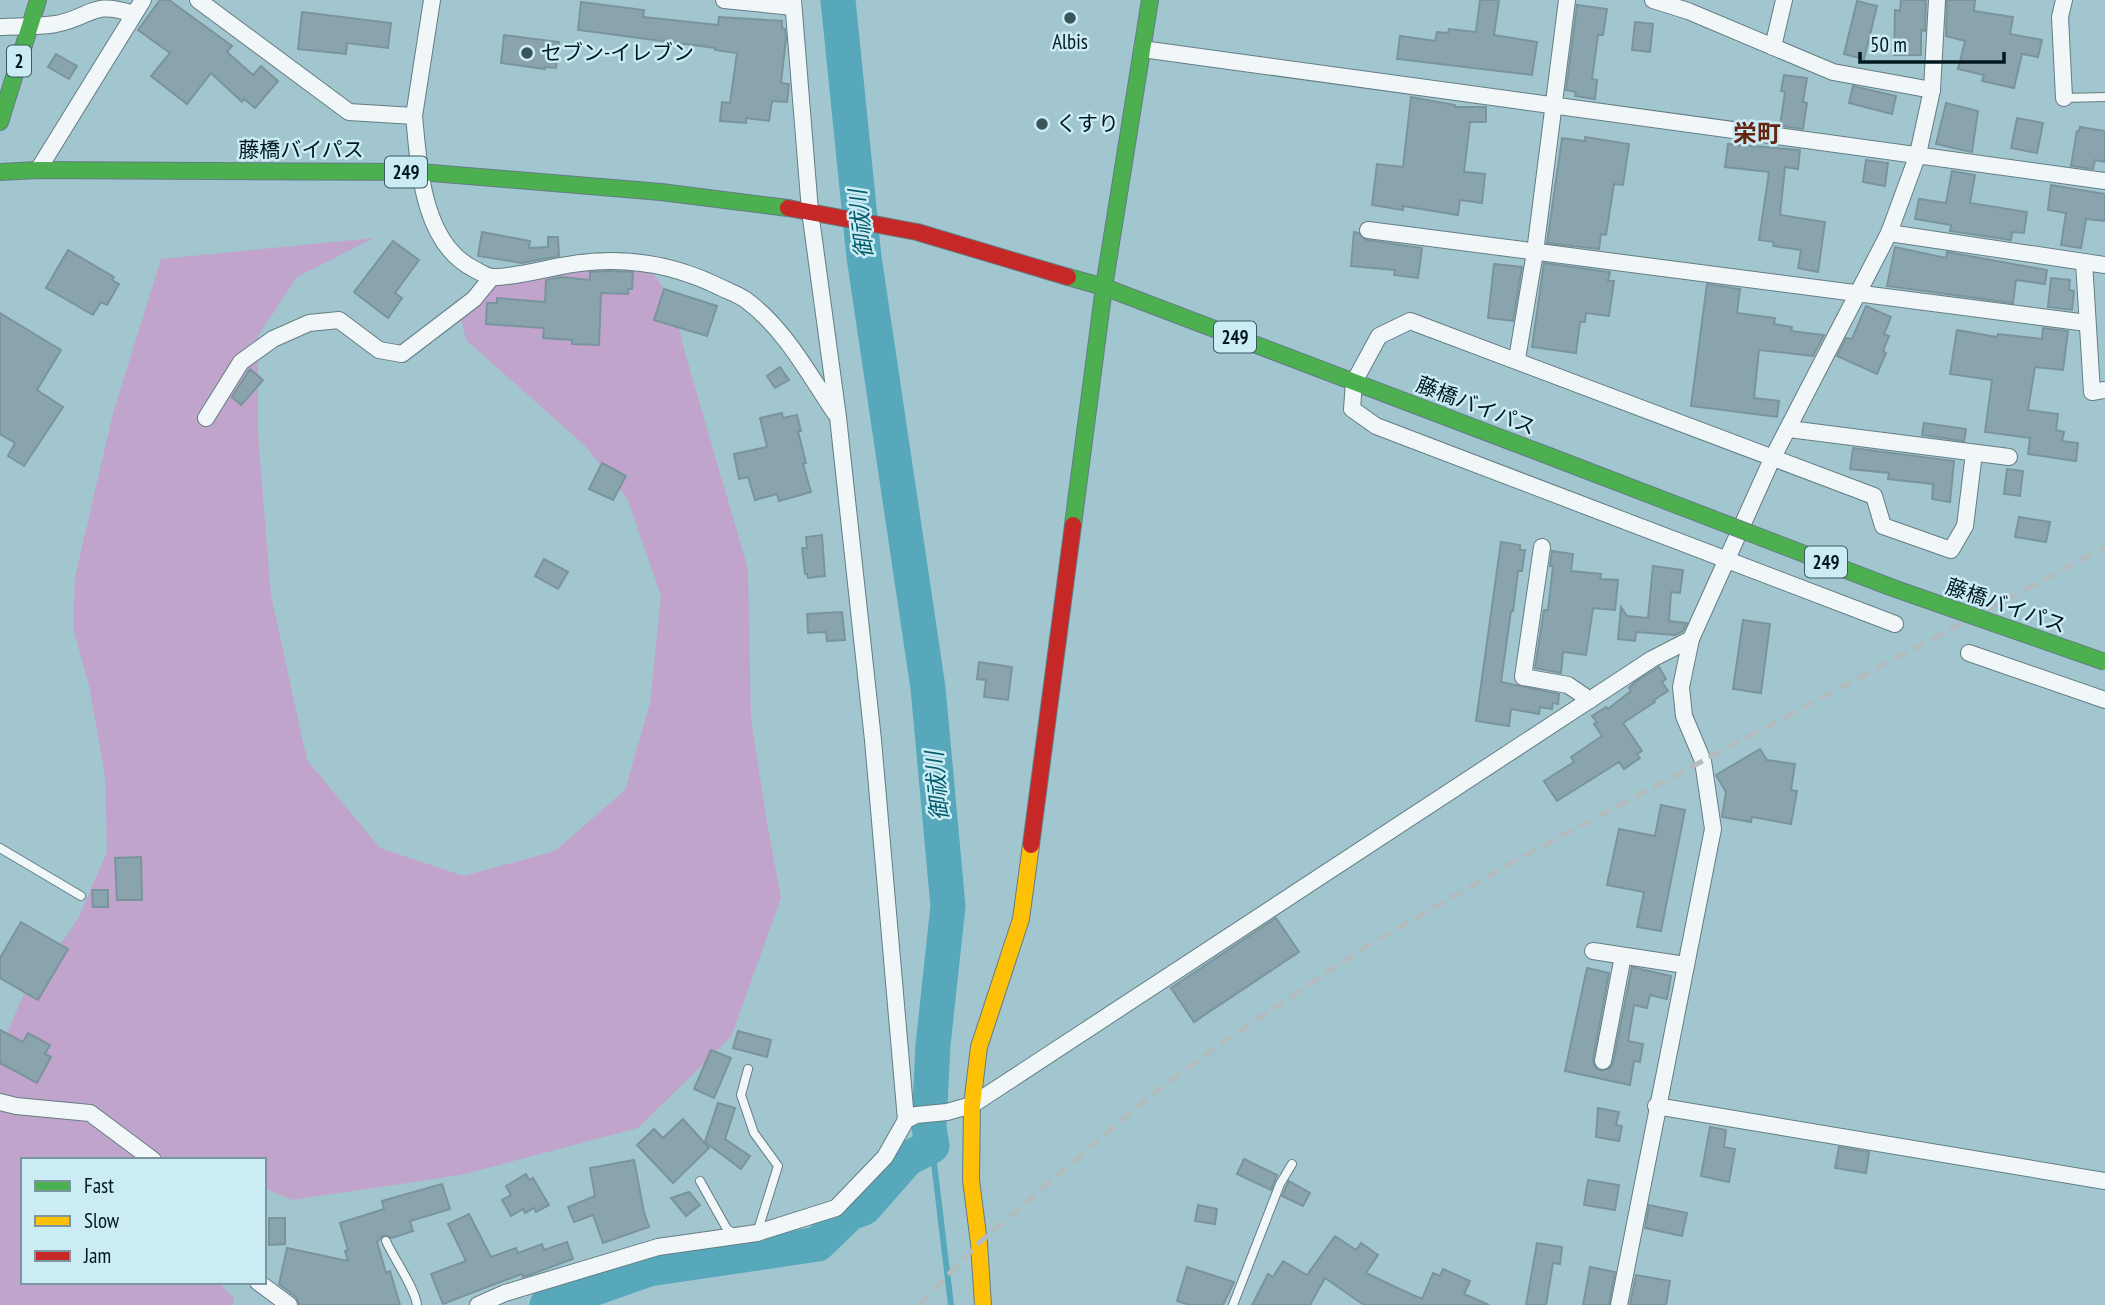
<svg xmlns="http://www.w3.org/2000/svg" width="2105" height="1305" font-family="'PT Sans Narrow','Noto Sans JP',sans-serif">
	<style>
		.green { fill: #c1a4cb }
		.lines { fill: none; stroke-linecap: round; stroke-linejoin: round }
		.stream { stroke: #58a8bb; stroke-width: 6 }
		.river { stroke: #58a8bb; stroke-width: 35 }
		.building { fill: #8aa4ae; stroke: #7a949e; stroke-width: 2 }
		.lane-casing { stroke: #637d84; stroke-width: 10 }
		.street-casing { stroke: #637d84; stroke-width: 18 }
		.fast-casing { stroke: #637d84; stroke-width: 18 }
		.slow-casing { stroke: #637d84; stroke-width: 18 }
		.jam-casing { stroke: #637d84; stroke-width: 18 }
		.lane { stroke: #f1f6f8; stroke-width: 8 }
		.street { stroke: #f1f6f8; stroke-width: 16 }
		.fast { stroke: #4caf50; stroke-width: 16 }
		.slow { stroke: #ffc107; stroke-width: 16 }
		.jam { stroke: #c62828; stroke-width: 16 }
		.rail { stroke: #b2bcbf; stroke-width: 5; stroke-dasharray: 14 7; stroke-linecap: butt }
		.fast-bridge-casing { stroke: #637d84; stroke-width: 18; stroke-linecap: butt }
		.fast-bridge { stroke: #4caf50; stroke-width: 16 }
		.poi-dot { fill: #39555c; stroke: #ccecf5; stroke-width: 2.5 }
		.labels { text-anchor: middle; stroke-width: 5; stroke-linejoin: round; paint-order: stroke }
		.shield { fill: #ccecf5; stroke: #3d585e; stroke-width: 2 }
		.shield-label { font-size: 19px; font-weight: bold; fill: #00181e }
		.poi-label { font-size: 21px; fill: #00181e; stroke: #ccecf5; text-anchor: start }
		.street-label { font-size: 21px; fill: #00181e; stroke: #ccecf5 }
		.water-label { font-size: 23px; font-style: italic; fill: #035b6b; stroke: #ccecf5 }
		.quarter-label { font-size: 24px; font-weight: bold; fill: #652311; stroke: #ccecf5 }
	</style>
	<rect width="100%" height="100%" fill="#a2c6cf"/>
	<polygon class="green" points="374,238 297,277 258,336 258,434 271,595 307,760 380,848 464,876 555,851 625,790 650,703 661,596 627,498 584,445 466,340 459,309 511,273 608,259 653,273 673,302 685,353 748,569 751,719 768,828 781,898 731,1037 638,1128 461,1175 292,1200 264,1188 264,1160 23,1160 23,1282 218,1282 234,1298 233,1305 0,1305 0,1050 22,998 78,919 107,852 105,776 89,686 73,628 75,577 113,413 161,259"/>
	<g class="lines">
		<polyline class="stream" points="932,1146 951,1305"/>
		<polyline class="river" points="547,1305 649,1269 818,1244 850,1213 864,1208 907,1159 932,1146 929,1127 933,1045 948,906 928,688 864,257 838,0"/>
	</g>
	<g class="building">
		<polygon points="160,0 169,0 232,46 227,52 253,75 261,66 278,81 255,108 244,99 242,102 211,73 187,104 151,76 170,53 138,30"/>
		<polygon points="1480,0 1499,0 1494,35 1537,42 1532,75 1397,59 1400,36 1435,41 1437,32 1448,33 1449,29 1476,32"/>
		<polygon points="1901,0 1926,0 1925,31 1921,30 1921,55 1894,55 1895,10 1900,11"/>
		<polygon points="1947,0 1975,0 1974,11 2013,17 2010,34 2042,40 2038,57 2022,54 2014,88 1982,81 1984,75 1958,69 1965,41 1946,36"/>
		<polygon points="1857,1 1877,6 1864,59 1844,54"/>
		<polygon points="581,2 644,10 643,17 718,25 719,17 782,21 782,28 785,29 786,39 781,83 789,84 787,102 772,101 769,121 746,118 746,123 720,121 722,102 730,103 737,53 715,50 715,48 578,30"/>
		<polygon points="1577,5 1607,9 1603,35 1598,35 1592,79 1597,80 1595,99 1575,96 1576,92 1566,90"/>
		<polygon points="302,12 391,23 388,48 347,43 346,54 298,49"/>
		<polygon points="1635,22 1653,24 1650,52 1632,50"/>
		<polygon points="504,35 559,42 556,68 545,67 545,69 501,63"/>
		<polygon points="56,54 77,66 69,79 48,67"/>
		<polygon points="1784,75 1807,78 1803,102 1807,103 1803,129 1780,126 1785,92 1781,91"/>
		<polygon points="1853,86 1896,96 1892,114 1849,103"/>
		<polygon points="1411,97 1455,105 1455,107 1486,107 1486,122 1470,122 1464,172 1485,174 1482,203 1460,200 1458,215 1403,206 1403,210 1372,205 1377,164 1403,167"/>
		<polygon points="1946,103 1978,111 1972,152 1936,144"/>
		<polygon points="2017,118 2043,123 2037,153 2011,148"/>
		<polygon points="2080,127 2105,131 2105,162 2095,160 2093,169 2071,166 2077,131 2079,131"/>
		<polygon points="1585,137 1629,144 1623,185 1614,184 1606,235 1601,234 1599,249 1547,243 1562,138 1585,141"/>
		<polygon points="1728,144 1800,150 1798,169 1785,167 1780,215 1825,222 1818,272 1798,268 1801,250 1773,246 1774,242 1759,240 1769,172 1725,167"/>
		<polygon points="1866,160 1888,163 1885,186 1863,182"/>
		<polygon points="1952,171 1975,175 1970,203 2027,212 2024,233 2012,232 2011,240 1950,231 1951,225 1915,219 1919,199 1946,203"/>
		<polygon points="2051,185 2105,194 2105,221 2086,219 2081,248 2061,245 2066,213 2048,210"/>
		<polygon points="482,232 530,241 529,248 548,247 548,237 558,237 559,256 522,263 478,256"/>
		<polygon points="1354,232 1358,233 1367,240 1422,248 1418,278 1394,275 1395,270 1351,266"/>
		<polygon points="393,241 419,260 395,293 402,298 388,318 354,292"/>
		<polygon points="1895,247 1946,258 1947,252 2047,270 2045,284 2016,280 2013,303 1887,286"/>
		<polygon points="68,250 114,277 112,280 119,284 107,305 101,302 93,315 46,288"/>
		<polygon points="1544,263 1610,272 1608,281 1614,281 1609,316 1586,313 1585,322 1580,322 1576,353 1532,347"/>
		<polygon points="1494,264 1522,267 1513,321 1488,318"/>
		<polygon points="608,271 633,272 632,289 628,289 628,294 601,293 599,345 572,344 572,340 543,338 544,328 486,324 487,303 497,303 497,298 545,302 546,280 561,277 590,280 590,272"/>
		<polygon points="2051,278 2070,280 2069,290 2074,291 2072,310 2048,307"/>
		<polygon points="1707,284 1740,289 1737,313 1775,318 1774,324 1792,327 1791,331 1824,335 1813,356 1759,350 1754,398 1779,401 1777,417 1691,406"/>
		<polygon points="664,289 717,306 707,336 654,320"/>
		<polygon points="1866,306 1891,317 1884,334 1889,336 1883,351 1886,353 1877,374 1837,356 1846,338 1852,339"/>
		<polygon points="0,313 61,350 37,390 63,407 24,466 8,456 15,443 0,434"/>
		<polygon points="2043,328 2068,331 2063,370 2035,367 2028,410 2058,414 2056,430 2064,432 2062,441 2078,443 2076,461 2028,454 2030,438 1985,432 1992,380 1950,374 1957,330 1997,337 1998,334 2042,339"/>
		<polygon points="780,367 789,380 775,388 767,376"/>
		<polygon points="250,369 263,380 241,405 232,397"/>
		<polygon points="782,413 783,418 797,415 801,431 798,431 806,463 803,464 811,492 779,501 777,494 755,500 748,477 739,479 734,454 767,447 760,418"/>
		<polygon points="1924,423 1966,429 1964,441 1922,435"/>
		<polygon points="1853,448 1954,461 1950,502 1932,499 1933,484 1888,479 1889,473 1850,469"/>
		<polygon points="602,463 626,476 613,500 589,489"/>
		<polygon points="2007,469 2023,471 2020,496 2004,494"/>
		<polygon points="2019,517 2050,522 2046,542 2015,537"/>
		<polygon points="822,535 825,576 808,578 807,574 805,574 802,548 807,548 806,537"/>
		<polygon points="1501,542 1520,545 1520,550 1525,550 1522,571 1518,571 1513,611 1511,611 1501,682 1559,694 1558,704 1553,703 1552,709 1540,707 1539,714 1511,709 1509,726 1476,721"/>
		<polygon points="1552,551 1573,554 1571,571 1601,574 1600,579 1618,580 1615,610 1593,608 1586,655 1563,652 1561,673 1535,668 1544,610 1548,610 1553,566 1550,566"/>
		<polygon points="544,559 568,572 558,589 535,576"/>
		<polygon points="1653,566 1683,570 1680,593 1671,592 1669,621 1687,623 1683,631 1675,635 1636,632 1635,641 1618,639 1621,607 1627,616 1648,618"/>
		<polygon points="842,612 845,640 827,641 826,632 808,633 807,614"/>
		<polygon points="1743,620 1770,624 1761,693 1733,689"/>
		<polygon points="979,662 1012,667 1008,700 984,697 986,680 977,679"/>
		<polygon points="1659,667 1666,679 1662,682 1668,691 1654,700 1655,702 1623,723 1642,751 1637,754 1640,758 1624,769 1619,762 1557,801 1544,781 1574,762 1571,757 1602,736 1594,724 1597,722 1592,716 1606,707 1608,709 1631,691 1629,688 1635,682"/>
		<polygon points="1760,749 1767,760 1795,764 1791,790 1797,791 1791,824 1752,817 1751,822 1722,817 1726,792 1716,775"/>
		<polygon points="1661,805 1685,810 1661,931 1637,927 1644,892 1607,885 1619,829 1655,836"/>
		<polygon points="141,857 142,900 117,900 115,858"/>
		<polygon points="92,890 108,890 108,907 93,907"/>
		<polygon points="1276,918 1299,952 1194,1022 1171,988"/>
		<polygon points="21,922 68,949 38,1000 0,978 0,958"/>
		<polygon points="1632,967 1671,976 1667,999 1650,995 1647,1008 1634,1005 1628,1041 1643,1044 1640,1062 1634,1061 1630,1085 1565,1071 1587,968 1609,973 1593,1060 1596,1068 1602,1071 1610,1068 1613,1063"/>
		<polygon points="0,1030 23,1042 28,1033 50,1045 45,1054 51,1057 37,1083 0,1063"/>
		<polygon points="738,1031 771,1040 767,1057 733,1048"/>
		<polygon points="711,1050 731,1058 714,1098 694,1089"/>
		<polygon points="718,1103 735,1108 725,1139 750,1156 741,1169 705,1142"/>
		<polygon points="1598,1108 1619,1112 1616,1125 1622,1126 1619,1141 1596,1137"/>
		<polygon points="683,1119 709,1148 673,1183 637,1145 654,1129 663,1138"/>
		<polygon points="1710,1127 1726,1130 1724,1147 1735,1149 1729,1182 1701,1176"/>
		<polygon points="1839,1147 1869,1152 1866,1173 1835,1168"/>
		<polygon points="1244,1159 1277,1175 1271,1190 1237,1174"/>
		<polygon points="634,1160 644,1212 649,1227 603,1243 593,1215 574,1222 568,1207 595,1196 590,1168"/>
		<polygon points="526,1174 529,1180 533,1178 549,1205 536,1212 534,1208 525,1213 523,1209 511,1216 502,1200 511,1195 506,1186"/>
		<polygon points="1588,1180 1619,1185 1615,1210 1584,1205"/>
		<polygon points="1289,1181 1310,1193 1303,1206 1282,1196"/>
		<polygon points="442,1184 450,1209 410,1221 413,1231 392,1238 384,1235 377,1242 386,1273 390,1271 400,1305 299,1305 296,1297 279,1284 287,1248 348,1261 345,1251 348,1250 340,1223 384,1209 382,1201"/>
		<polygon points="689,1192 700,1205 686,1216 671,1198"/>
		<polygon points="1198,1205 1217,1209 1215,1224 1195,1221"/>
		<polygon points="1649,1205 1687,1213 1682,1236 1645,1228"/>
		<polygon points="469,1214 491,1257 516,1248 518,1253 542,1244 544,1250 567,1242 573,1259 532,1274 523,1277 522,1274 500,1282 443,1304 431,1274 466,1261 448,1224"/>
		<polygon points="269,1218 285,1218 285,1244 269,1245"/>
		<polygon points="1335,1236 1356,1250 1361,1243 1378,1255 1366,1273 1404,1291 1422,1299 1433,1273 1440,1276 1443,1269 1470,1281 1464,1294 1489,1305 1364,1305 1325,1278 1310,1305 1252,1305 1268,1274 1273,1277 1283,1261 1307,1275"/>
		<polygon points="1537,1243 1562,1247 1560,1264 1553,1263 1546,1305 1526,1305"/>
		<polygon points="1187,1267 1234,1282 1223,1305 1190,1305 1177,1301"/>
		<polygon points="1590,1267 1615,1272 1609,1305 1583,1305"/>
		<polygon points="1636,1275 1670,1281 1666,1305 1630,1305"/>
	</g>
	<g class="lines">
		<g class="lane-casing">
			<g id="lane">
				<polyline points="2064,98 2105,97"/>
				<polyline points="0,848 81,896"/>
				<polyline points="748,1069 741,1095 754,1133 778,1166 757,1233"/>
				<polyline points="700,1181 727,1229 734,1233"/>
				<path d="M386,1241C394,1259 415,1288 417,1305"/>
				<polyline points="1233,1305 1280,1184 1292,1164"/>
			</g>
		</g>
		<g class="street-casing">
			<g id="street">
				<path d="M198,0L349,112L414,116C419,166 422,243 474,269C480,272 487,277 493,277C511,278 548,268 567,265C622,255 672,263 722,288C730,292 739,295 746,300C785,329 808,373 835,413"/>
				<polyline points="724,0 793,7"/>
				<polyline points="793,0 810,211 838,417 873,740 906,1120"/>
				<polyline points="1653,0 1688,11 1833,72 1932,90"/>
				<polyline points="2064,0 2060,17 2064,98"/>
				<path d="M0,27C18,26 38,27 56,24C95,16 90,0 134,14"/>
				<polyline points="1773,47 1784,0"/>
				<polyline points="1142,49 2105,181"/>
				<polyline points="414,116 432,0"/>
				<polyline points="38,170 143,0"/>
				<polyline points="1368,230 2087,323"/>
				<polyline points="1889,233 2105,265"/>
				<polyline points="2084,262 2092,392 2105,390"/>
				<polyline points="1517,359 1535,252 1567,0"/>
				<polyline points="206,418 241,362 273,339 309,323 339,320 379,350 402,354 474,299 492,277"/>
				<polyline points="1789,429 2009,457"/>
				<polyline points="1542,547 1523,677 1568,685 1590,700"/>
				<polyline points="1895,624 1376,426 1352,409 1354,382 1379,336 1410,321 1874,496 1883,526 1951,550 1965,526 1974,453"/>
				<polyline points="1969,653 2105,700"/>
				<polyline points="1593,951 1685,965"/>
				<polyline points="1603,1061 1623,956"/>
				<polyline points="0,1102 16,1106 90,1113 153,1160"/>
				<polyline points="1656,1106 2105,1181"/>
				<polyline points="258,1282 289,1305"/>
				<polyline points="478,1305 505,1293 658,1247 757,1233 836,1208 885,1157 906,1120 916,1115 947,1112 972,1105 1652,659 1691,639"/>
				<polyline points="1619,1305 1713,829 1703,761 1684,716 1681,687 1691,639 1772,459 1889,233 1918,154 1932,90 1937,0"/>
			</g>
		</g>
		<g class="fast-casing">
			<g id="fast">
				<polyline points="0,122 38,0"/>
				<polyline points="0,172 38,170 420,172 661,192 788,208"/>
				<polyline points="1068,277 1104,287 1549,456"/>
				<polyline points="1073,525 1104,287 1150,0"/>
			</g>
		</g>
		<g class="slow-casing">
			<polyline id="slow" points="983,1305 979,1243 971,1180 972,1105 979,1047 1021,919 1031,845"/>
		</g>
		<g class="jam-casing">
			<g id="jam">
				<polyline points="788,208 917,232 1068,277"/>
				<polyline points="1031,845 1073,525"/>
			</g>
		</g>
		<use href="#lane" class="lane"/>
		<use href="#street" class="street"/>
		<use href="#fast" class="fast"/>
		<use href="#slow" class="slow"/>
		<use href="#jam" class="jam"/>
		<polyline class="rail" points="919,1305 979,1243 1144,1101 1217,1046 1367,946 1522,857 2105,547"/>
		<g class="fast-bridge-casing">
			<polyline id="fast-bridge" points="1549,456 1893,588 2105,662"/>
		</g>
		<use href="#fast-bridge" class="fast-bridge"/>
	</g>
	<g class="poi-dot">
		<circle cx="1070" cy="18" r="7"/>
		<circle cx="527" cy="53" r="7"/>
		<circle cx="1042" cy="124" r="7"/>
	</g>
	<g class="labels">
		<g class="shield">
			<rect x="7" y="45.5" width="24" height="31" rx="5"/>
			<rect x="385" y="156.5" width="42" height="31" rx="5"/>
			<rect x="1214" y="321.5" width="42" height="31" rx="5"/>
			<rect x="1805" y="546.5" width="42" height="31" rx="5"/>
		</g>
		<g class="shield-label">
			<text x="19" y="68">2</text>
			<text x="406" y="179">249</text>
			<text x="1235" y="344">249</text>
			<text x="1826" y="569">249</text>
		</g>
		<g class="poi-label">
			<text x="1070" y="49" text-anchor="middle">Albis</text>
			<text x="541" y="60">セブン-イレブン</text>
			<text x="1056" y="131">くすり</text>
		</g>
		<g class="street-label">
			<text x="301" y="157">藤橋バイパス</text>
			<text transform="translate(1476 406) rotate(21)" y="7">藤橋バイパス</text>
			<text transform="translate(2006 606) rotate(19)" y="7">藤橋バイパス</text>
		</g>
		<g class="water-label">
			<text transform="translate(861 224) rotate(-96)" y="8">御祓川</text>
			<text transform="translate(937 786) rotate(-95)" y="8">御祓川</text>
		</g>
		<g class="quarter-label">
			<text x="1757" y="142">栄町</text>
		</g>
	</g>
	<rect x="21" y="1158" width="245" height="126" fill="#ccecf5" stroke="#7a979f" stroke-width="2"/>
	<rect x="35" y="1181" width="35" height="10" fill="#4caf50" stroke="#7a979f" stroke-width="2"/>
	<text x="84" y="1193" font-size="21" fill="#00181e">Fast</text>
	<rect x="35" y="1216" width="35" height="10" fill="#ffc107" stroke="#7a979f" stroke-width="2"/>
	<text x="84" y="1228" font-size="21" fill="#00181e">Slow</text>
	<rect x="35" y="1251" width="35" height="10" fill="#c62828" stroke="#7a979f" stroke-width="2"/>
	<text x="84" y="1263" font-size="21" fill="#00181e">Jam</text>
	<path d="M1860 52v10h144v-10" fill="none" stroke="#00181e" stroke-width="3.5"/>
	<text x="1870" y="52" font-size="21" fill="#00181e" stroke="#ccecf5" stroke-width="5" paint-order="stroke">50 m</text>
</svg>
